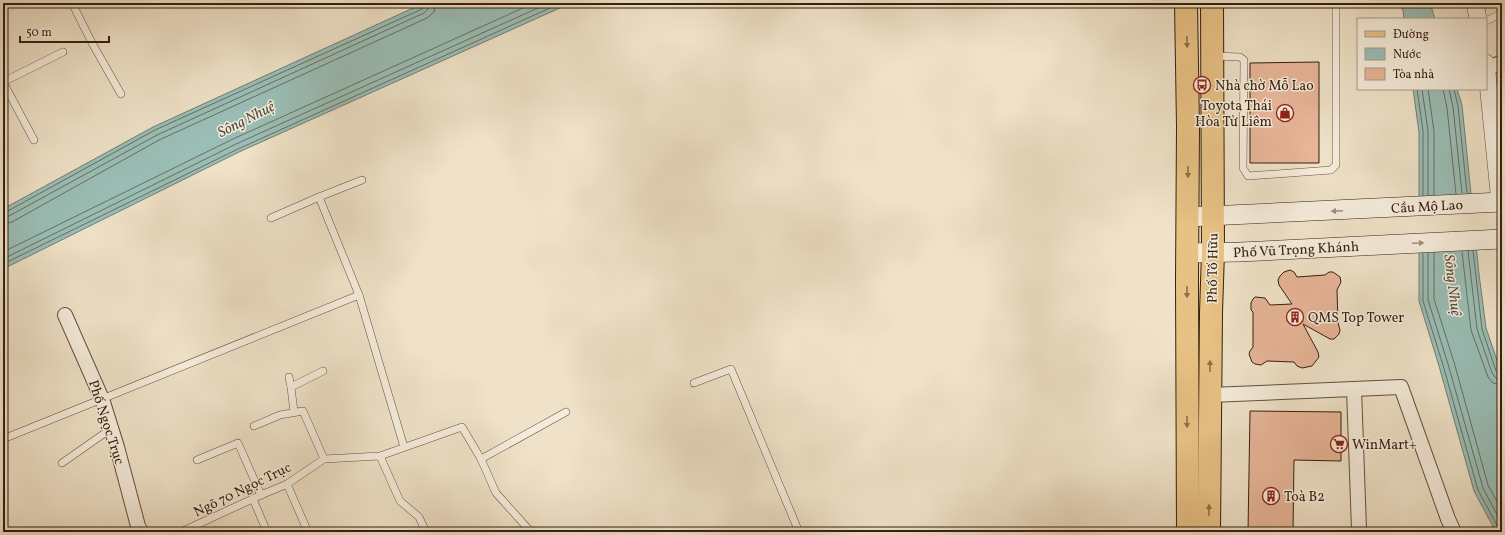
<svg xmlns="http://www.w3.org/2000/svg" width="1505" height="535" font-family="Vollkorn,serif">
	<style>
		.water { fill: #9abeb6; stroke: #727e73 }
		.pier { fill: #efe2c8 }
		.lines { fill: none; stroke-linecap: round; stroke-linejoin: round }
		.shore { stroke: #686e62; stroke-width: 1 }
		.building { fill: #e7b598; stroke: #351f0f }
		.service-casing { stroke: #64503d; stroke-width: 8 }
		.minor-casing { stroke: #64503d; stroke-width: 16 }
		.tertiary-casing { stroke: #64503d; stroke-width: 18 }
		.secondary-casing { stroke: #351f0f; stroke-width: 20 }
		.primary-casing { stroke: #351f0f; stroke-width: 24 }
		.service { stroke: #f5ecdb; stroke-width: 7 }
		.minor { stroke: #f5ecdb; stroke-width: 14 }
		.tertiary { stroke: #f5ecdb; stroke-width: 17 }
		.secondary { stroke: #f5ecdb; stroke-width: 19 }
		.primary { stroke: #e8c184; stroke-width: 22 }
		.oneway { fill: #8e704a }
		.oneway2 { fill: #9f907f }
		.labels { text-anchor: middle; stroke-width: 3; stroke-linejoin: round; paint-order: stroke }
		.poi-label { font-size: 14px; fill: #351f0f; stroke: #f5ecdb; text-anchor: start }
		.street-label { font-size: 14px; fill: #351f0f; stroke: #f5ecdb }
		.water-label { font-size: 15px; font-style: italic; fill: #534f41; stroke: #f5ecdb }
	</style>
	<rect width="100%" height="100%" fill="#efe2c8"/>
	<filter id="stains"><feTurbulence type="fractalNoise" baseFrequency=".005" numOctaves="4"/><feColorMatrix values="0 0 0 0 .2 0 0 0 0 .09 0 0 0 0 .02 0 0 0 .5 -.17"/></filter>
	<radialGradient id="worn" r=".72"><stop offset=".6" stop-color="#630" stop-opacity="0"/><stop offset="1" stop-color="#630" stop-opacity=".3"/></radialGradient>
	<g class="water">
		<polygon points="424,3 571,3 239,152 3,269 3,209 153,127"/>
		<polygon points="1398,3 1430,3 1435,19 1404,19 1403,10"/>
		<polygon points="1413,89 1457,89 1462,105 1479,274 1486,328 1502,375 1502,532 1496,532 1474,491 1439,366 1419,301 1419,132"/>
	</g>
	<polygon class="pier" points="1474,204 1478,240 1417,243 1417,207"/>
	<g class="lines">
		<g class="shore">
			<polyline points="1417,89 1423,131 1423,195"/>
			<polyline points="1422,89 1428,131 1428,195"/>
			<polyline points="1428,89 1434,131 1434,195"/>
			<polyline points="1443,89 1447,108 1456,194"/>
			<polyline points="1449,89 1453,107 1462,193"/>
			<polyline points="1454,89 1458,106 1467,193"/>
			<polyline points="3,212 6,212 155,130 422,9 424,6 425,3"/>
			<polyline points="3,218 9,216 157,135 424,13 428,9 430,3"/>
			<polyline points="3,224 12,222 159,140 427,18 434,12 436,3"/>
			<polyline points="1468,251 1477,329 1492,373 1496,378 1502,379"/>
			<polyline points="1473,251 1482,329 1496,371 1499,373 1502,374"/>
			<polyline points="3,252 233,139 534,3"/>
			<polyline points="1462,252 1471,330 1488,377 1493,383 1502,385"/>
			<polyline points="1423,253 1423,301 1443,365 1478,490 1499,529 1499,532"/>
			<polyline points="1428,253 1428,300 1448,364 1483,488 1502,524"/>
			<polyline points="1434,253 1434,299 1454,362 1488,485 1502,511"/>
			<polyline points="3,259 236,144 549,3"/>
			<polyline points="3,264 238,149 561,3"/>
		</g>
	</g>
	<g class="building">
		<polygon points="1319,62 1319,163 1250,163 1250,63"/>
		<polygon points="1290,270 1294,272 1297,277 1325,275 1329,272 1333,272 1340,277 1341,282 1337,290 1338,323 1340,330 1339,334 1334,339 1330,339 1303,324 1318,352 1319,357 1312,366 1302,368 1297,366 1294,362 1267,361 1261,365 1255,364 1252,362 1249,354 1250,351 1253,347 1253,312 1251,310 1251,303 1253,299 1255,297 1265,298 1270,305 1292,304 1279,285 1278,280 1280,276 1284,272"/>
		<polygon points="1250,411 1341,412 1341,461 1294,460 1293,532 1248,532"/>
	</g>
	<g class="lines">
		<g class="service-casing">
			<g id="service">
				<polyline points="72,3 92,43 121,94"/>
				<polyline points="3,4 6,3"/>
				<polyline points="1486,21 1502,13"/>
				<polyline points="1214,56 1240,57 1244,60 1243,168 1248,176 1331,170 1336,165 1336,3"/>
				<polyline points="3,82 63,52"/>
				<polyline points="3,82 34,140"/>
				<polyline points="362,180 319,197 359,295 404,447"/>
				<polyline points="271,218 319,197"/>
				<polyline points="289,377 291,387"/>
				<polyline points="694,383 731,369 799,532"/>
				<polyline points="294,412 291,387 323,371"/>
				<polyline points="254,426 280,415 303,411 324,459"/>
				<polyline points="3,439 359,295"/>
				<polyline points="380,456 400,501 419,517 426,532"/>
				<polyline points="481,459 566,412"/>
				<polyline points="197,460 238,443 261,495"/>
				<polyline points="62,463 112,428"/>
				<polyline points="287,484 308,532"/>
				<polyline points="253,499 267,532"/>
				<polyline points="181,532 261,495 287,484 324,459 380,456 462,427 481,459 496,493 531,532"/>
			</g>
		</g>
		<g class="minor-casing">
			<g id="minor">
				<polyline points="1487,69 1502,62"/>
				<polyline points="65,315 102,399 117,447 138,526 141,532"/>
				<polyline points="1354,389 1359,529 1360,532"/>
				<polyline points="1210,395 1401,387 1448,519 1454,532"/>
			</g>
		</g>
		<g class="tertiary-casing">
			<g id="tertiary">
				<polyline points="1475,3 1478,19"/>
				<polyline points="1486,63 1500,202"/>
			</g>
		</g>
		<g class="secondary-casing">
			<g id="secondary">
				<polyline points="1187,217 1502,202"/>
				<polyline points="1187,253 1240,252 1502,239"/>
			</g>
		</g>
		<g class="primary-casing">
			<g id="primary">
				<polyline points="1186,3 1188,127 1187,281 1188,532"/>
				<polyline points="1209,532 1211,313 1213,252 1212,3"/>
			</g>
		</g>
		<use href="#service" class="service"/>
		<use href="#minor" class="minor"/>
		<use href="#tertiary" class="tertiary"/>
		<use href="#secondary" class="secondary"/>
		<use href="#primary" class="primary"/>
	</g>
	<defs><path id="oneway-solid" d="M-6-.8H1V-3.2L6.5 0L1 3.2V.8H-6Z"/></defs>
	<g class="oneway">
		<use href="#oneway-solid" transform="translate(1187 42) rotate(89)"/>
		<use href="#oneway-solid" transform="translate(1188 172) rotate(91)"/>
		<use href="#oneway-solid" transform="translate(1187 292) rotate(90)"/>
		<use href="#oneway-solid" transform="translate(1210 366) rotate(-90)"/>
		<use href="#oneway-solid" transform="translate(1187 422) rotate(90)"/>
		<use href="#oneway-solid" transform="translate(1209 510) rotate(-89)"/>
	</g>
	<g class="oneway2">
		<use href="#oneway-solid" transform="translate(1337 211) rotate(177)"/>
		<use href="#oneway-solid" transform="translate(1418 243) rotate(-3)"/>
	</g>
	<defs>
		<g id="bus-ring" transform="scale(0.9)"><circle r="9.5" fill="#f5ecdb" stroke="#8f2418" stroke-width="1.5"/><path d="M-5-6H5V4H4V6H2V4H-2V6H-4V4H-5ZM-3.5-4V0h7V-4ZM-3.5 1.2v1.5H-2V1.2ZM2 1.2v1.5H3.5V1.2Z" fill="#8f2418"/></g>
		<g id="shop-ring" transform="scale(0.9)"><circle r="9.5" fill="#f5ecdb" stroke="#8f2418" stroke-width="1.5"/><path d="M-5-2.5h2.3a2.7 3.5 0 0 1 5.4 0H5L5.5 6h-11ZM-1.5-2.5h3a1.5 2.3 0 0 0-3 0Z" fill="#8f2418"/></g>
		<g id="building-ring" transform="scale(0.9)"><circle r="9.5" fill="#f5ecdb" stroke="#8f2418" stroke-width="1.5"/><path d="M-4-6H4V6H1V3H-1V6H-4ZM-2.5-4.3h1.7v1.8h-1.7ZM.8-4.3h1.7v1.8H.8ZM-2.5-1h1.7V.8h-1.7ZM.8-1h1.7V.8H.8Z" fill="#8f2418"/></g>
		<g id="supermarket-ring" transform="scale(0.9)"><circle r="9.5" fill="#f5ecdb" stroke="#8f2418" stroke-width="1.5"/><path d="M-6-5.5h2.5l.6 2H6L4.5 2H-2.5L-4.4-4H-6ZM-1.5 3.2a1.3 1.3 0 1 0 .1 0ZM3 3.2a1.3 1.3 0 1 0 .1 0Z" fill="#8f2418"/></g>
	</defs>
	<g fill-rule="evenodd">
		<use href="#bus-ring" x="1202" y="85"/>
		<use href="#shop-ring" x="1285" y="113"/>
		<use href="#building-ring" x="1295" y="317"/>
		<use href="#supermarket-ring" x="1339" y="444"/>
		<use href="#building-ring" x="1271" y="496"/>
	</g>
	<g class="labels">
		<g class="poi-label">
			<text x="1215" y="90">Nhà chờ Mỗ Lao</text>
			<text x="1272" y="110" text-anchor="end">Toyota Thái<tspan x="1272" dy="16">Hòa Từ Liêm</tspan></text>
			<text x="1308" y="322">QMS Top Tower</text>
			<text x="1352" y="449">WinMart+</text>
			<text x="1284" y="501">Toà B2</text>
		</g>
		<g class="street-label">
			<text transform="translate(1427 206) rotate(-3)" y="5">Cầu Mộ Lao</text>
			<text transform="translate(1296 249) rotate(-3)" y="5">Phố Vũ Trọng Khánh</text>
			<text transform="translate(1212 268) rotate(-89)" y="5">Phố Tố Hữu</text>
			<text transform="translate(107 422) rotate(72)" y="5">Phố Ngọc Trục</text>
			<text transform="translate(242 489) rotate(-26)" y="5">Ngõ 70 Ngọc Trục</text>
		</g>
		<g class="water-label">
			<text transform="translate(246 119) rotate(-27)" y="5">Sông Nhuệ</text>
			<text transform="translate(1453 285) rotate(83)" y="5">Sông Nhuệ</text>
		</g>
	</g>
	<rect width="1505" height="535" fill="none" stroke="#efe2c8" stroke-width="16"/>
	<rect x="4" y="4" width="1497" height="527" fill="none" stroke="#351f0f" stroke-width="2"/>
	<rect x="8" y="8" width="1489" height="519" fill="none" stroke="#351f0f"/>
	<rect x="1357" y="18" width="130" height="72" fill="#f5ecdb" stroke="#a89a89"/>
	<rect x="1365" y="31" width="20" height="6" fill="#e8c184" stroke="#a89a89"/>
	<text x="1393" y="38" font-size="12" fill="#351f0f">Đường</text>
	<rect x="1365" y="48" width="20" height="12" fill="#9abeb6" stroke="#a89a89"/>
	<text x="1393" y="58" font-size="12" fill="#351f0f">Nước</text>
	<rect x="1365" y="68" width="20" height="12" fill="#e7b598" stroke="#a89a89"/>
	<text x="1393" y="78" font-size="12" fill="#351f0f">Tòa nhà</text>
	<path d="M20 36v6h89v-6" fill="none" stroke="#351f0f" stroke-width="2"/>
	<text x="26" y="36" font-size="12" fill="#351f0f" stroke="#f5ecdb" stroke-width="3" paint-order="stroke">50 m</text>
	<rect width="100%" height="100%" filter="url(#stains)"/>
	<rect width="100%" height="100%" fill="url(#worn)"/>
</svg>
